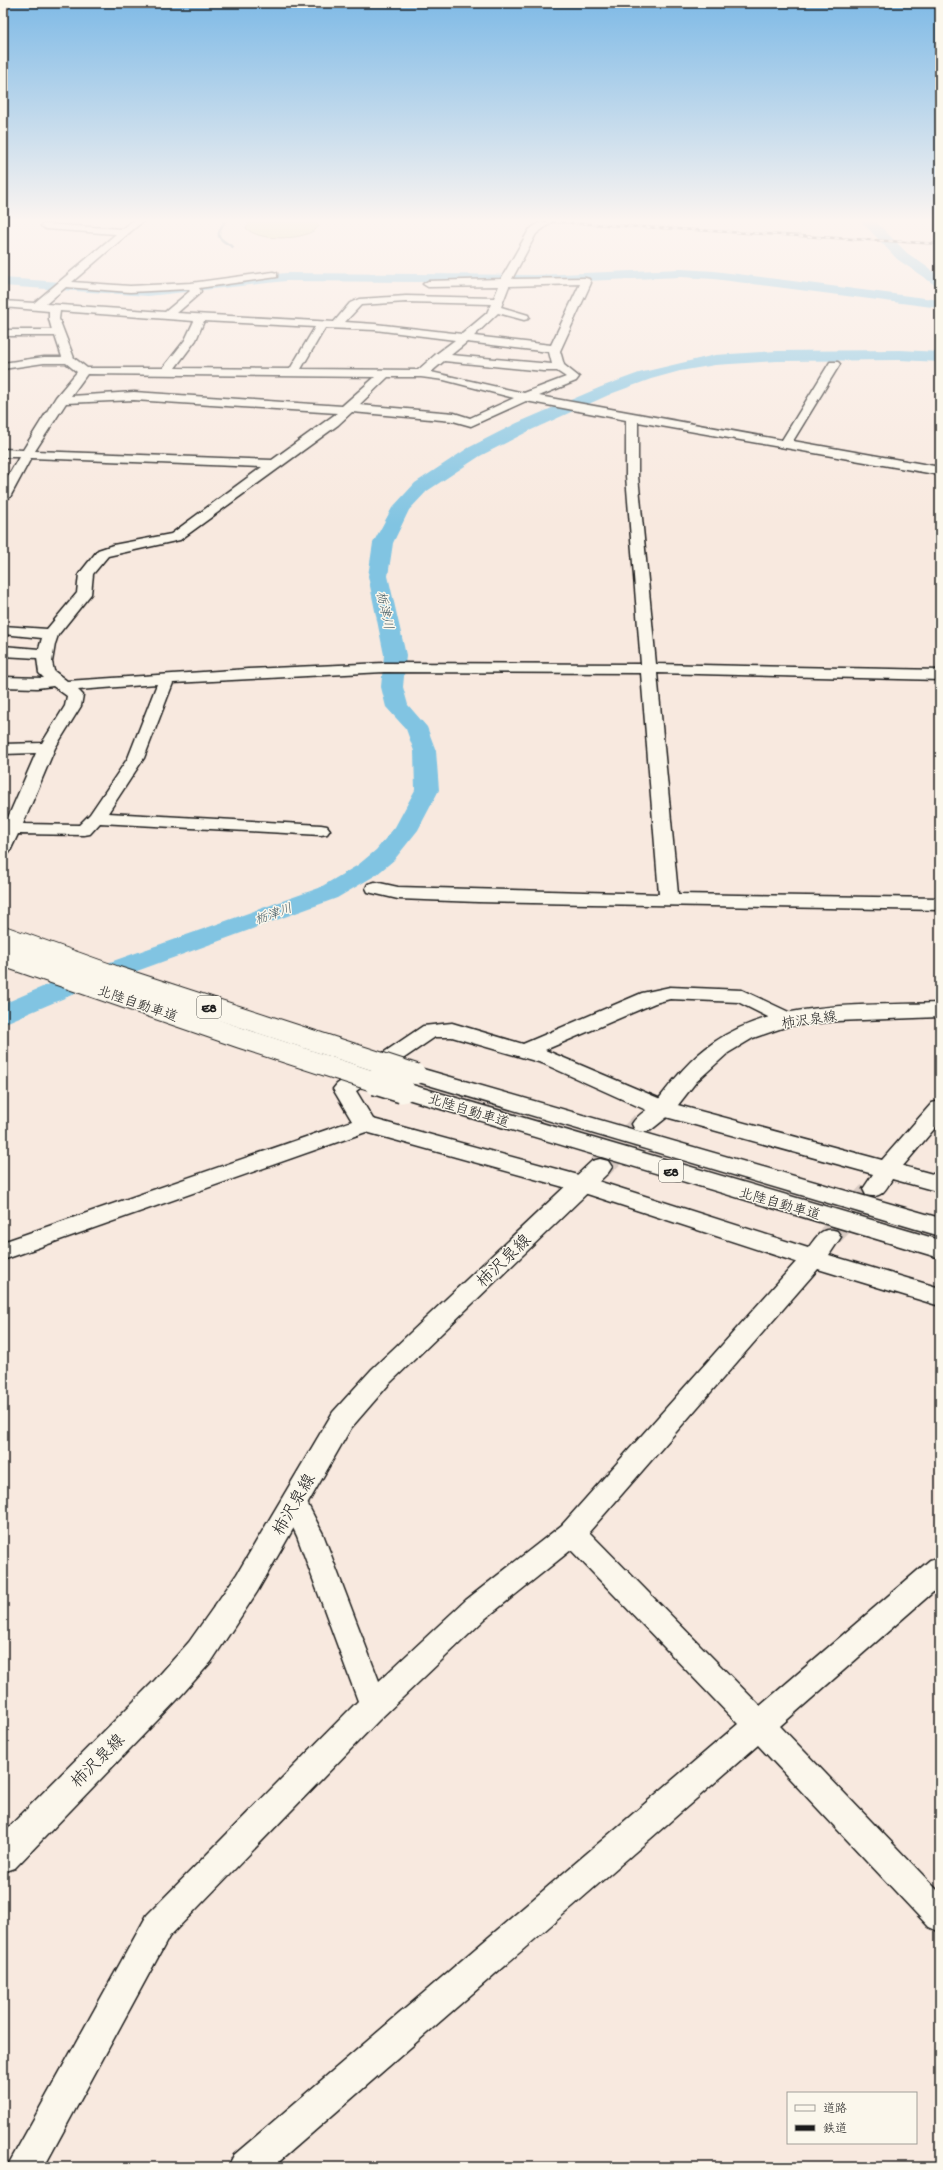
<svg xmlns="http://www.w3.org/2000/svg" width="943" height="2170" font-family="'Gochi Hand','Klee One',sans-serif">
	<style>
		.green { fill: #cbdc90; stroke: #747c56 }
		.water { fill: #81c4e2; stroke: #598193 }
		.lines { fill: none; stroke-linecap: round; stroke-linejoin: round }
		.stream { stroke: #598193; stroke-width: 2.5 }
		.river { fill: #81c4e2; fill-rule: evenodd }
		.minor-tunnel { stroke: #d7cac2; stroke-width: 24; stroke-dasharray: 24 12; stroke-linecap: butt }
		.major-tunnel { stroke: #d7cac2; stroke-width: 25; stroke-dasharray: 25 12; stroke-linecap: butt }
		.minor-casing { stroke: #1c1c1c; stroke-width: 3 }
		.major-casing { stroke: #1c1c1c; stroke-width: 3 }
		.highway-casing { stroke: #1c1c1c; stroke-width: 3 }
		.minor { fill: #fbf7ec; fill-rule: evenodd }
		.major { fill: #fbf7ec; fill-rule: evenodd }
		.highway { fill: #fbf7ec; fill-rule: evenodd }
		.rail-casing { stroke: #1c1c1c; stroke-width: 2.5 }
		.rail { stroke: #fbf7ec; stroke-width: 1.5; stroke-dasharray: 4.5; stroke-linecap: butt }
		.highway-bridge-far1-casing { stroke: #1c1c1c; stroke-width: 22; stroke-linecap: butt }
		.highway-bridge-casing { stroke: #1c1c1c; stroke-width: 28; stroke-linecap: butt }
		.highway-bridge-far1 { stroke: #fbf7ec; stroke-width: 20 }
		.highway-bridge { stroke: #fbf7ec; stroke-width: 25 }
		.labels { text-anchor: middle; stroke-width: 3; stroke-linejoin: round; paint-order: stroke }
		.far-water-label { font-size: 13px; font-style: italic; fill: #3f5761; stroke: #fbf7ec }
		.shield { fill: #fbf7ec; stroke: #5f5e5a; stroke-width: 1 }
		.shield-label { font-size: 13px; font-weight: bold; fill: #1c1c1c }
		.street-label { font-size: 14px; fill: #1c1c1c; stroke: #fbf7ec }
		.near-street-label { font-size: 17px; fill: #1c1c1c; stroke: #fbf7ec }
	</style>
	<rect width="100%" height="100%" fill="#f8e9df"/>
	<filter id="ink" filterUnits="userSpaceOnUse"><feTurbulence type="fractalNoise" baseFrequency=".025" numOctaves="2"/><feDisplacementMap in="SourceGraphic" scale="8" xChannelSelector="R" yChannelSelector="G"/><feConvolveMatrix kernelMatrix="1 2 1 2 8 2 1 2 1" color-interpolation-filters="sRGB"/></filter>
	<g filter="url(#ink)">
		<path class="green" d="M251,221H316L319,226C309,241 258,242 246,228Z"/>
		<polygon class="water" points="840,353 940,354 940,359 816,354"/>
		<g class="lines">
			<path class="stream" d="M225,221C214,237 218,238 233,247"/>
			<g class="river">
				<polygon points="861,221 875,221 907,253 940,276 940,286 935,285 897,259"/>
				<polygon points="681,269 714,271 940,300 940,308 714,279 681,277 536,283 286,281 148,296 3,286 3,278 148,288 286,273 536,275"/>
				<polygon points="900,350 940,352 940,362 900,360 777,361 715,365 680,371 651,379 613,393 529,431 480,456 427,491 409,510 393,543 388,576 406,655 403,687 408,705 427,727 436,751 439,790 418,830 394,860 376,875 337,898 74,994 3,1024 3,1004 54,982 319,888 358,865 376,850 395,827 415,790 414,751 406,729 386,707 381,687 384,655 368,576 373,543 392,508 415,483 468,448 517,423 601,387 639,373 715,355 777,351"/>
			</g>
			<polyline class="minor-tunnel" points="829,1237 874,1189"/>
			<polyline class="major-tunnel" points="600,1167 643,1124"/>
			<g class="minor-casing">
				<g id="minor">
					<path d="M132,221H143L72,282L130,286L191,283L273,272L277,273V277L199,288L201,291L200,293L177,313L334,322L350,303L359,299L406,296L494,298L499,286L428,287L423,284L428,281L501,279L529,230L541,221H553L536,234L512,279L585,278L589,279L591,283L560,351L564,365L579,377L576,381L539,396L782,440L830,362H838L840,364L793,441L940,467V475L638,422V476L656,664L940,670V680L657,673L678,894L940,898V910L478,902L398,899L368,892L366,888L368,884L375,882L398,887L659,894L641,673L384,672L173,683L144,758L108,813L321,825L327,826L330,830L327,834L321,835L100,823L90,834L84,835L18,834L9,853L3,854V829L36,753L3,754V744L42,743L65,706L67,696L53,686L37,688L3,687V677L44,678L39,673L37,658L3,656V646L39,649L42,638L3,634V626L47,629L77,593L79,574L98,550L113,545L171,534L262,467L31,458L10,497L3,501V485L19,457H3V449L23,450L56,397L77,372L66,363H44L3,369V363L44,357H62L55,336H3V330H52L49,319V311L3,307V301L34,303L116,234L46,229L41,226L43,224L123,229ZM580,284L551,345L474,336L498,313L524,320L528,319L529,317L528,315L501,307L509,286ZM66,287L130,292L188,289L190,291L165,312L46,304ZM406,302L491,304L487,313L462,334L375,324L345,322L361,305ZM60,311L194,321L185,340L163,368H87L74,358L59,319ZM204,321L315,327L290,369L175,368L196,340ZM325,328L375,330L455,340L435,355L418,370L301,369ZM467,342L549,352L552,364L451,355ZM444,361L543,371H557L566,377L524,393L431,372ZM87,374L375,377L342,406L134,392L71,396ZM388,377H421L444,380L514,398L470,418L454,413L359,405ZM134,400L337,413L272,460L35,451L66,403ZM526,401L626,420V476L641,664L384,663L248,669L67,681L54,671L52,662L55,644L58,635L91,594L93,574L108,556L180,540L338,425L352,412L453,421L471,426ZM157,684L128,758L90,814L79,825L23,824L55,748L81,706L83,695L78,690Z"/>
					<path d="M670,987L742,990L793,1014L796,1019L793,1024L786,1026L738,1002L670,999L655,1003L545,1050L670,1103L882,1160L932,1103L940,1101V1122L903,1166L940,1176V1192L892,1179C885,1191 881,1199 866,1195L863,1189L873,1174L655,1114L542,1063L452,1037H435L356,1091L373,1119L582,1176L808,1248C817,1237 821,1226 837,1231L841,1237L829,1255L940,1288V1306L818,1269L589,1532L760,1706L930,1560L940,1557V1586L780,1726L940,1893V1932L929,1927L758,1745L273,2167H228L234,2155L738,1724L571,1550L486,1618L379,1720L169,1937L44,2167H7L147,1915L358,1701L297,1536L281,1503L285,1495L294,1492L303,1495L323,1534L379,1681L466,1600L562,1525L796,1262L578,1191L366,1132L3,1260V1242L352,1121L333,1089L337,1084L423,1026L452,1023L523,1044L642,993Z"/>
				</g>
			</g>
			<g class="major-casing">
				<g id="major">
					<path d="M940,1003V1017L837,1021L788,1026L753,1038L728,1053L696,1082L671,1114L651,1130L643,1132L635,1130L632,1124C638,1113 651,1109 658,1100C674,1079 691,1058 713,1043C774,999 867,1006 940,1003Z"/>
					<polygon points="600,1159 608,1161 612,1167 608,1173 390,1383 351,1428 257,1592 211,1662 177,1700 15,1868 3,1872 3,1833 155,1680 189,1642 237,1574 333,1412 372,1369 592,1161"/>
				</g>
			</g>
			<g class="highway-casing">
				<g id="highway">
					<polygon points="416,1067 940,1218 940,1236 408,1079 405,1074 408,1069"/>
					<polygon points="402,1082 940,1240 940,1258 394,1095 391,1090 394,1085"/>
				</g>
			</g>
			<use href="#minor" class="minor"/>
			<use href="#major" class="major"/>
			<use href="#highway" class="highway"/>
			<g class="rail-casing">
				<polyline id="rail" points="538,221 940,244"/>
			</g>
			<use href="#rail" class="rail"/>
			<g class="highway-bridge-far1-casing">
				<g id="highway-bridge-far1">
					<polyline points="3,936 115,976 416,1074"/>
					<polyline points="3,956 241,1038 379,1083"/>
				</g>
			</g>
			<g class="highway-bridge-casing">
				<polyline id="highway-bridge" points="376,1082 402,1090"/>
			</g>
			<use href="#highway-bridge-far1" class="highway-bridge-far1"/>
			<use href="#highway-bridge" class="highway-bridge"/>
		</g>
	</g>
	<linearGradient id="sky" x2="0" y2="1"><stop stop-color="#7fbae6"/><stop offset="0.42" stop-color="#fcf5f1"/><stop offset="1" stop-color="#fcf5f1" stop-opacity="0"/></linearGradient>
	<rect width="943" height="525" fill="url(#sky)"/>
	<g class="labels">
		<g class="far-water-label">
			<text transform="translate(386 610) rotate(78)" y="5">栃津川</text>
			<text transform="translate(273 913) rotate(-20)" y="5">栃津川</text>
		</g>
		<g class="shield">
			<rect x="197" y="996" width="24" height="22" rx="3"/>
			<rect x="659" y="1160" width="24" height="22" rx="3"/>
		</g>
		<g class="shield-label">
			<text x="209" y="1012">E8</text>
			<text x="671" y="1176">E8</text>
		</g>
		<g class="street-label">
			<text transform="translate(138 1003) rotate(19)" y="5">北陸自動車道</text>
			<text transform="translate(809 1019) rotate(-8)" y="5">柿沢泉線</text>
			<text transform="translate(469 1110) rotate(17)" y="5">北陸自動車道</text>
			<text transform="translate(780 1203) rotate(16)" y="5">北陸自動車道</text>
		</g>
		<g class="near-street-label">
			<text transform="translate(503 1260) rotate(-44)" y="6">柿沢泉線</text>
			<text transform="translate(293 1504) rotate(-60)" y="6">柿沢泉線</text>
			<text transform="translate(97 1760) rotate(-45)" y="6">柿沢泉線</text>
		</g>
	</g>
	<rect width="943" height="2170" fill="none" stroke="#fbf7ec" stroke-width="16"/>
	<rect x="8" y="8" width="927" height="2154" fill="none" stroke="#1c1c1c" stroke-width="1.5" filter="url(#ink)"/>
	<rect x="787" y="2092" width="130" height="52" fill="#fbf7ec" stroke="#a29f99"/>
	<rect x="795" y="2105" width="20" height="6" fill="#fbf7ec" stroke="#a29f99"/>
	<text x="823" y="2112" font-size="12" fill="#1c1c1c">道路</text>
	<rect x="795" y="2125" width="20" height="6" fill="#1c1c1c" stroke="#a29f99"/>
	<text x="823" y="2132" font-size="12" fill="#1c1c1c">鉄道</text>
</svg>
